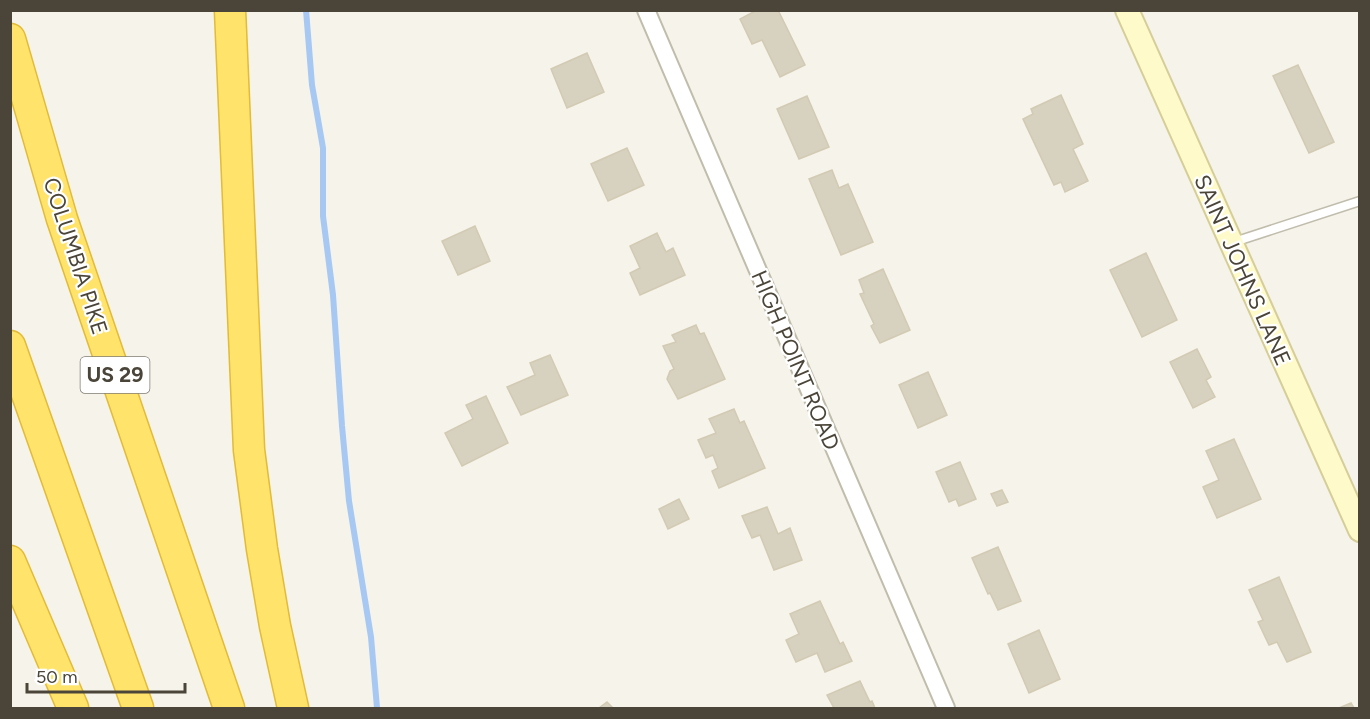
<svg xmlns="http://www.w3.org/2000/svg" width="1370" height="719" font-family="Figtree,sans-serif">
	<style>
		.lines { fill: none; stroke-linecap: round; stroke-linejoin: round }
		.stream { stroke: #a6c8f3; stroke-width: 6 }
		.building { fill: #d7d1bf; stroke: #d2cab2; stroke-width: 1.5 }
		.lane-casing { stroke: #c1bdac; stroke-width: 11 }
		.street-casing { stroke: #c1bdac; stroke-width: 20 }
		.secondary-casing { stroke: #d6ce99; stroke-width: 26 }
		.highway-casing { stroke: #e2bb37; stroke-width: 33 }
		.lane { stroke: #fff; stroke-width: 8 }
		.street { stroke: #fff; stroke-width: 16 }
		.secondary { stroke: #fffaca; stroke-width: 22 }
		.highway { stroke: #ffe36b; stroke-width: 30 }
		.labels { text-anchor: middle; stroke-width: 4.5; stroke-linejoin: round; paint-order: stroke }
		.shield { fill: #fff; stroke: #807d74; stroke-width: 1.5 }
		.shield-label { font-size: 21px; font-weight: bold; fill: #4a4538 }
		.street-label { font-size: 22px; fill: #4a4538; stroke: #fff }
	</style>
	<rect width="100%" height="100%" fill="#f5f3ea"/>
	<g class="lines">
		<polyline class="stream" points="306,10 312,85 323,148 323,216 333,295 342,426 349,501 371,637 377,708"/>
	</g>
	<g class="building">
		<polygon points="757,10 778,10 805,65 780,77 762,40 752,44 740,19"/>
		<polygon points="587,53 604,92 567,108 551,69"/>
		<polygon points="1298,65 1334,142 1309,153 1273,76"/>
		<polygon points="1061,95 1083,144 1073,149 1088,181 1065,192 1061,182 1054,185 1023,119 1033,114 1031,109"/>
		<polygon points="807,96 829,147 799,159 777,109"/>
		<polygon points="627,148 644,185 608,201 591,164"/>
		<polygon points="832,170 839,188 848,184 873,242 841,255 809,179"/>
		<polygon points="475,226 490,261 458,275 442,241"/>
		<polygon points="657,233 666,252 673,248 685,275 640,295 630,273 640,268 630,246"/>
		<polygon points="1146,253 1177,320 1142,337 1110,270"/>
		<polygon points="883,269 910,330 880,343 871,326 874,324 860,294 864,293 859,280"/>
		<polygon points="696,325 700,334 704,333 725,379 678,399 667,379 670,371 674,369 663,346 676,342 672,335"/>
		<polygon points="1197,349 1211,377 1206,380 1215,397 1193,408 1170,362"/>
		<polygon points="550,355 568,395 521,415 507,387 535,375 530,363"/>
		<polygon points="928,372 947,415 918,428 899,385"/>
		<polygon points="486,396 508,443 462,466 445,433 473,419 466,405"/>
		<polygon points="734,409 740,423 744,421 765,468 719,488 712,471 718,468 713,455 706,458 698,440 716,433 709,419"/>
		<polygon points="1234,439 1261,499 1217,518 1203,487 1219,480 1206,451"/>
		<polygon points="960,462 976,499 959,506 956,499 949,502 936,472"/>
		<polygon points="1002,490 1008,502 997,506 991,494"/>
		<polygon points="679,499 689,519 668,529 659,509"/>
		<polygon points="767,507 778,534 790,528 802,560 774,570 760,535 752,538 742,516"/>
		<polygon points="998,547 1021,601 998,610 990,593 988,594 972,558"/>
		<polygon points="1279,577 1311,652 1287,662 1277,642 1269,645 1258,622 1263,620 1249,590"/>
		<polygon points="820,601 840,644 843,642 852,661 825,672 817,653 796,662 786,640 799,634 790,614"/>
		<polygon points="1039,630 1060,679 1029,693 1008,644"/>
		<polygon points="860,681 870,702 872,701 875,708 834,708 827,695"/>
		<polygon points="607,702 613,708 599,708"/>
		<polygon points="1351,703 1354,708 1339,708"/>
	</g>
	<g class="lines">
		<g class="lane-casing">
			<polyline id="lane" points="1234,242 1360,201"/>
		</g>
		<g class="street-casing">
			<polyline id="street" points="646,10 946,708"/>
		</g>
		<g class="secondary-casing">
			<polyline id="secondary" points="1127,10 1360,530"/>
		</g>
		<g class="highway-casing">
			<g id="highway">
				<polyline points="230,10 249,450 262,549 275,626 293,708"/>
				<polyline points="10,39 62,219 229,708"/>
				<polyline points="10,346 138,708"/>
				<polyline points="10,561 73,708"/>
			</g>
		</g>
		<use href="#lane" class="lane"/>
		<use href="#street" class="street"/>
		<use href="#secondary" class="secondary"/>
		<use href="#highway" class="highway"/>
	</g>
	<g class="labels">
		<rect class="shield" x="80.5" y="357" width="69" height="36" rx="4.5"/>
		<g class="shield-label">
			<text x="115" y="382">US 29</text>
		</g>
		<g class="street-label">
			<text transform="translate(76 256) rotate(72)" y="8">COLUMBIA PIKE</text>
			<text transform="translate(1243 270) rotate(66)" y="8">SAINT JOHNS LANE</text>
			<text transform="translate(796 360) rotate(67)" y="8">HIGH POINT ROAD</text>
		</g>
	</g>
	<rect width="1370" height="719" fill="none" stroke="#4a4538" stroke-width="24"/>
	<path d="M27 683v9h158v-9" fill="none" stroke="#4a4538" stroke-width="3"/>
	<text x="36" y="683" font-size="18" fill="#4a4538" stroke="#ffffff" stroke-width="4.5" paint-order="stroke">50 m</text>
</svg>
